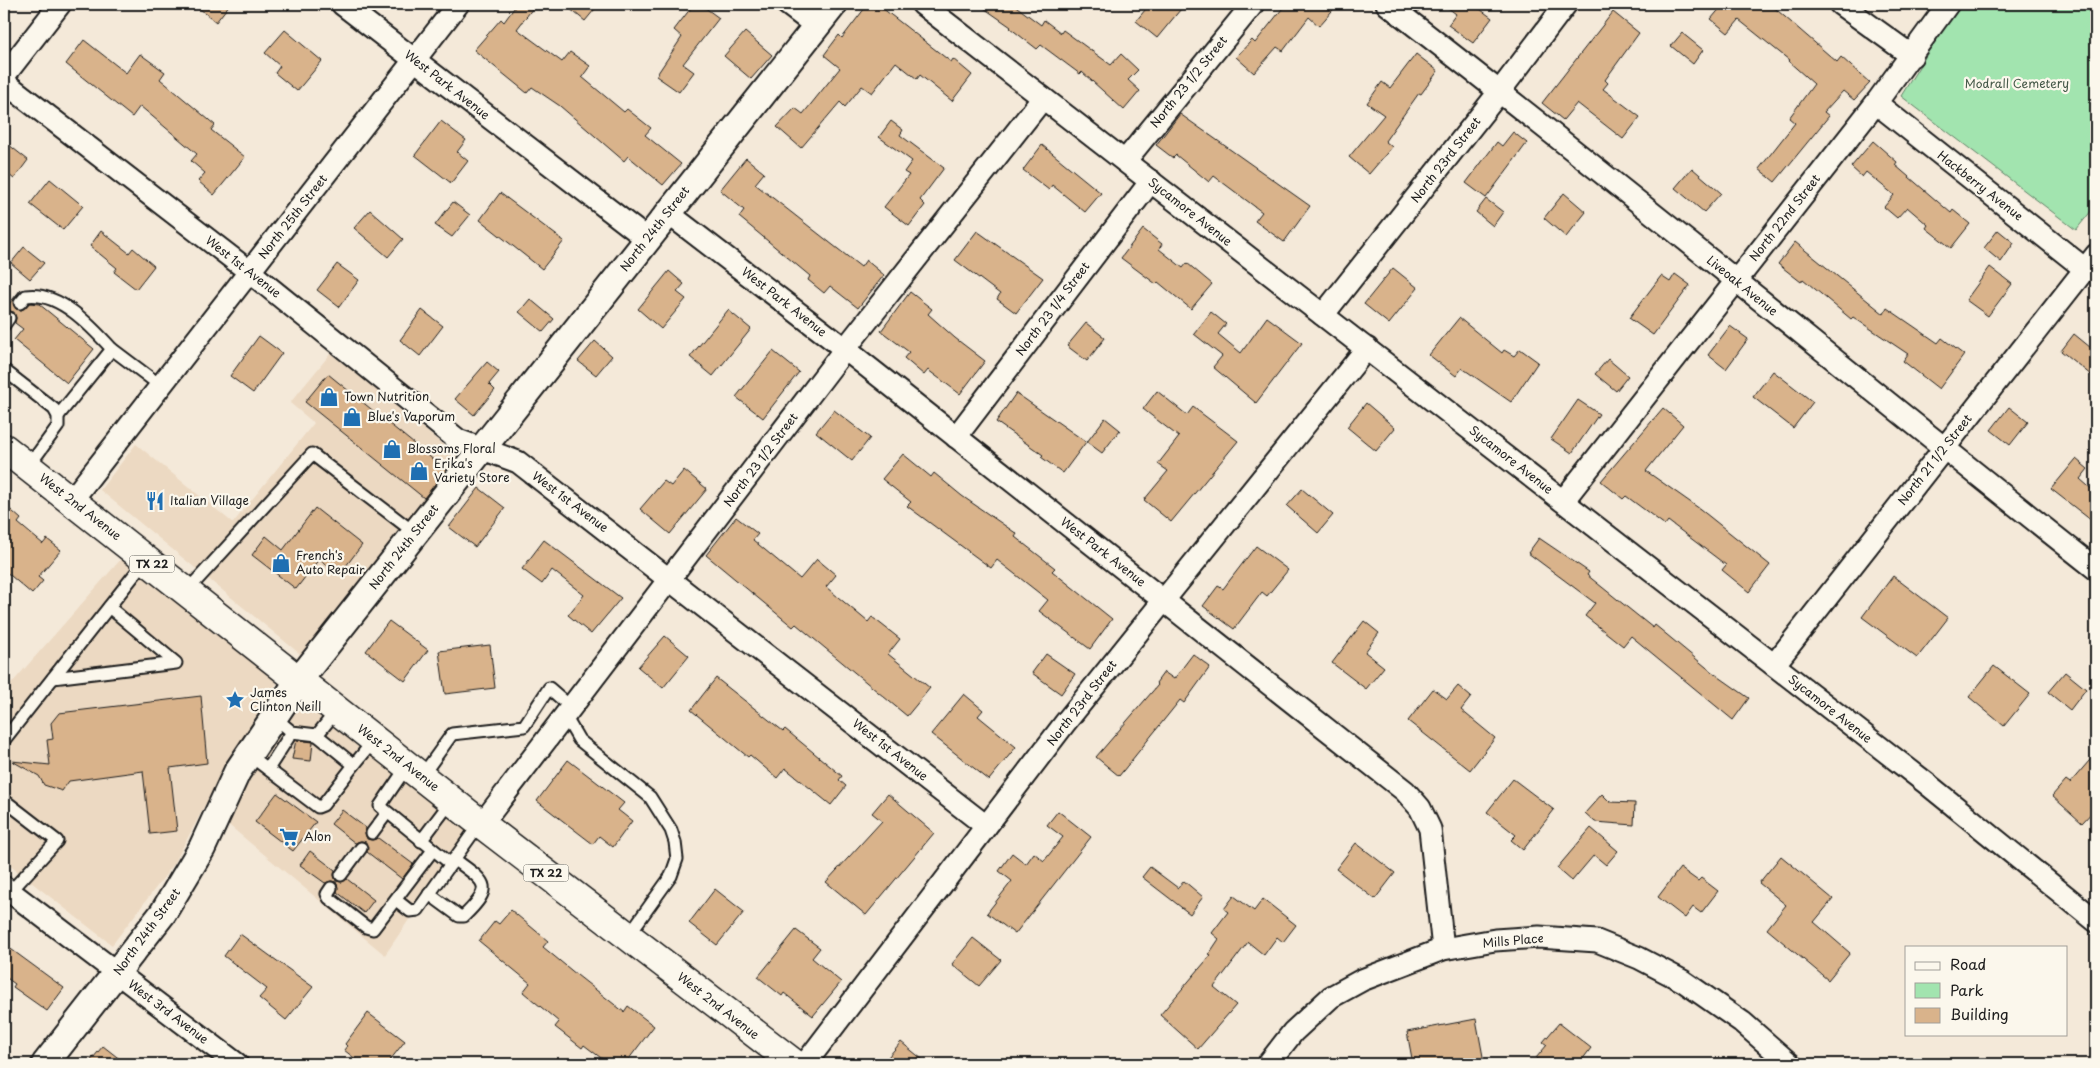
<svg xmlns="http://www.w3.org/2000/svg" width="2100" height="1068" font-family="'Playpen Sans',sans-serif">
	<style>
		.built { fill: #ecd9c2 }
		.green { fill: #a2e4af; stroke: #5f8066 }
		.building { fill: #d9b38b; stroke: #1c1c1c }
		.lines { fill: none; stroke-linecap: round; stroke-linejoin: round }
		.service-casing { stroke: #1c1c1c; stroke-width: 15 }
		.minor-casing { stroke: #1c1c1c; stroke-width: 25 }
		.tertiary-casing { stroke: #1c1c1c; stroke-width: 30 }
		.primary-casing { stroke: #1c1c1c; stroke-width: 31 }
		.service { stroke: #fbf7ec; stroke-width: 11 }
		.minor { stroke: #fbf7ec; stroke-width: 21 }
		.tertiary { stroke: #fbf7ec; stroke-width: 26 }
		.primary { stroke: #fbf7ec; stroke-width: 28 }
		.labels { text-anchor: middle; stroke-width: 4.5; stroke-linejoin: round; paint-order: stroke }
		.shield { fill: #fbf7ec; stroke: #5f5e5a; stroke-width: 1 }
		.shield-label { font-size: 11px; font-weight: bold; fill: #1c1c1c }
		.street-label { font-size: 12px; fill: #1c1c1c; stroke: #fbf7ec }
		.park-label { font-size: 12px; fill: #445848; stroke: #fbf7ec }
		.poi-label { font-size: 12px; fill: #1c1c1c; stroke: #fbf7ec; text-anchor: start }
	</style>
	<rect width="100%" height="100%" fill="#f4e9d9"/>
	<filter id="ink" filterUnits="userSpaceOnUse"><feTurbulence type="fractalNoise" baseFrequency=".02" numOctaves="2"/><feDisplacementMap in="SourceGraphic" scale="10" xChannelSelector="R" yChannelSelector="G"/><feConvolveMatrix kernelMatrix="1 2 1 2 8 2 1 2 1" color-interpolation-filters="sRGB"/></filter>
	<g filter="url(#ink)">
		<g class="built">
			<polygon points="331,353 464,462 305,658 100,490 136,444 233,523 314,423 290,403"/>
			<polygon points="122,558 212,625 277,683 225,767 174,864 112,945 4,861 4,692"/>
			<polygon points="299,698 469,831 385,955 224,821"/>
		</g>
		<polygon class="green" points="1963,4 2096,4 2096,205 2076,230 1901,96 1943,28"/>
		<g class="building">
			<polygon points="194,4 230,4 216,22"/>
			<polygon points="517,4 536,4 517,29 562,62 570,52 590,66 582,77 624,112 627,109 651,128 645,135 681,164 663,185 628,156 624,161 560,106 532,87 527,93 474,50 501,19 504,22"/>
			<polygon points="564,4 599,4 585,21"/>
			<polygon points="694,4 700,4 719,18 683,64 694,72 679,92 656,76 682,37 674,30"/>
			<polygon points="868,4 877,4 951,62 953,59 972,75 952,101 920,75 917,79 896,62 872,93 862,86 845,107 840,102 801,148 777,127 795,108 803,114 840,68 824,55 839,35 842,38"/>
			<polygon points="978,4 1013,4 1041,25 1044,20 1061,33 1063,30 1111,65 1121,54 1138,70 1128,80 1140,91 1124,110 1082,72 1080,74 1041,45 1037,49 1010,28 1011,27"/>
			<polygon points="1150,4 1185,4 1157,38 1136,21"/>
			<polygon points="1286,4 1338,4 1319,26 1309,17 1283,51 1277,47 1254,73 1236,57 1252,40 1255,43"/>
			<polygon points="1443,4 1473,4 1492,18 1473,43 1448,25 1456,14"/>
			<polygon points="1719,4 1770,4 1837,62 1841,57 1870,83 1854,100 1843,91 1824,112 1829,116 1775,182 1759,169 1795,123 1789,118 1814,84 1788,61 1789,60 1739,20 1728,33 1711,19 1722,6"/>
			<polygon points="1613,12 1639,33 1605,80 1608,83 1603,89 1640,117 1623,139 1577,103 1563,120 1542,103"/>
			<polygon points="285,30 322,61 297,91 275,73 280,66 265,53"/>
			<polygon points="745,32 772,55 751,79 724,56"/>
			<polygon points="1682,33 1703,50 1693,64 1671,46"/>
			<polygon points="84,40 126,73 140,54 165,72 160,79 215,125 211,130 245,157 214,195 198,181 205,173 191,161 197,154 140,106 132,117 66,64"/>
			<polygon points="1416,54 1438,71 1421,94 1419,93 1385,141 1392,147 1369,174 1349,157 1384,115 1367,103 1382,82 1390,88"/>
			<polygon points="1180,114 1310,206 1284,242 1255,221 1262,212 1214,176 1209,182 1176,155 1173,158 1156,145"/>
			<polygon points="441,121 466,140 457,152 468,161 451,183 415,155"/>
			<polygon points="891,121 903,130 900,135 944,168 920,200 925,205 909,226 884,207 909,175 904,172 912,161 879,137"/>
			<polygon points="1513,132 1527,143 1486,198 1466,183 1497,142 1502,146"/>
			<polygon points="4,141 28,160 14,179 4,171"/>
			<polygon points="1873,141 1897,162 1895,165 1951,213 1953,210 1970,224 1951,248 1926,228 1928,225 1907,207 1897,218 1884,207 1894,195 1866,172 1862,177 1851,167"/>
			<polygon points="1042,145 1101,193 1085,212 1052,185 1049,190 1023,170"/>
			<polygon points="746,158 764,173 755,184 861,267 866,260 884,275 858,308 830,286 824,293 808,280 810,276 739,217 744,210 720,190"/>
			<polygon points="1692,168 1721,193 1704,212 1675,188"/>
			<polygon points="50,179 83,206 63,230 30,204"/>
			<polygon points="500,193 564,241 542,269 480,220"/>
			<polygon points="1564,193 1586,212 1566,237 1544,218"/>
			<polygon points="1486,199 1503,212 1493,226 1476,212"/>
			<polygon points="453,202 470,215 452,237 435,225"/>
			<polygon points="370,210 403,239 388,257 354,228"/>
			<polygon points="1143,229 1162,244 1159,249 1183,268 1187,263 1212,284 1191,309 1158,282 1156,284 1121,258"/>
			<polygon points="1998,230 2014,243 2001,262 1984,248"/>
			<polygon points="101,231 129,253 133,248 154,266 136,289 114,272 117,268 90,246"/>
			<polygon points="977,231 1043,278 1016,313 997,299 1000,294 955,260"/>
			<polygon points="1795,242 1884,314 1887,308 1938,343 1942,338 1964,355 1939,389 1903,361 1908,354 1853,317 1851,319 1803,279 1801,282 1778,264"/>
			<polygon points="24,247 44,263 30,279 11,263"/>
			<polygon points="337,264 359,280 339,307 317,290"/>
			<polygon points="1990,267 2012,284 1988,316 1966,300"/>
			<polygon points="1393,268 1418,288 1389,324 1364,304"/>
			<polygon points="669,271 684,284 677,292 686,299 661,329 638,309"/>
			<polygon points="1675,274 1690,285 1653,335 1629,318 1661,276 1670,282"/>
			<polygon points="21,289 13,301 16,309 22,310 29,303 39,304 94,349 67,383 14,340 23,329 15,323 16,318 14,312 9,311 4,313 4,310"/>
			<polygon points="910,292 932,309 928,314 955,338 985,361 960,394 928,370 924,375 904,358 909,352 881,331"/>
			<polygon points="530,299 554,319 543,332 519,312"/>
			<polygon points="422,310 443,326 420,356 400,340"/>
			<polygon points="728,310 751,329 713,376 690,357"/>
			<polygon points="1211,312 1226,324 1218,334 1241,353 1267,317 1302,343 1256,403 1213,367 1222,356 1194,334"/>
			<polygon points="1459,318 1502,353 1504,350 1514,356 1520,349 1538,362 1511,402 1462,368 1456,376 1429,355"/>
			<polygon points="1086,323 1105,338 1087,361 1067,346"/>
			<polygon points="1730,326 1748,339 1726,369 1708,355"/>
			<polygon points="2074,334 2096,352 2096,379 2061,351"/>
			<polygon points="259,336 282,353 253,393 230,376"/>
			<polygon points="595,341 612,356 596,375 578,361"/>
			<polygon points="773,351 799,372 763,418 736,397"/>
			<polygon points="1608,359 1628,376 1616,391 1595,374"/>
			<polygon points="487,362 499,372 489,384 495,390 474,415 455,399"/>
			<polygon points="1773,371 1813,402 1793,428 1753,397"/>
			<polygon points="328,374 446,470 424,498 305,402"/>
			<polygon points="1157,391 1187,415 1193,407 1238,441 1171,522 1144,500 1168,471 1158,464 1179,437 1143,409"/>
			<polygon points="1016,393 1086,442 1063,473 1041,457 1043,455 996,422"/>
			<polygon points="1578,400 1599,414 1572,453 1551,439"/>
			<polygon points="1366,403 1395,428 1376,451 1347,427"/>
			<polygon points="2009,407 2028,422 2010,445 1991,430"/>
			<polygon points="1663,408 1683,425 1646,471 1700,509 1770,565 1749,592 1722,570 1726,565 1668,521 1665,525 1626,496 1623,499 1601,481"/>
			<polygon points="834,410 870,438 852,461 816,432"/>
			<polygon points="1105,418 1120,430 1102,453 1087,442"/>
			<polygon points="903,454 931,477 934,473 962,496 1017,534 1015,537 1055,568 1052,571 1112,619 1090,649 1039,611 1048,600 997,560 991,568 907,506 911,502 882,479"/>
			<polygon points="2076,459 2088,469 2080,479 2096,493 2096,524 2051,489"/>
			<polygon points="684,470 707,489 670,534 640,509 664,481 671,486"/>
			<polygon points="479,488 505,508 475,547 449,527"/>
			<polygon points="1302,489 1333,515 1318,533 1287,506"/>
			<polygon points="4,504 21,519 18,523 43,544 47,539 61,550 38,577 43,581 32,594 4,570"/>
			<polygon points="315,508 362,545 339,575 319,559 296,589 252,555 266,536 283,550"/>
			<polygon points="736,517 758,534 753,540 800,579 817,559 836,575 826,587 868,622 872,617 900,639 888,654 930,688 907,716 796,624 793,627 706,555"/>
			<polygon points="1539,538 1589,572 1587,575 1653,628 1655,625 1712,672 1749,698 1733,720 1631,636 1623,646 1585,616 1595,603 1528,553"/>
			<polygon points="544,540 621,598 591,634 568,615 584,595 552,570 542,584 522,569"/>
			<polygon points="1256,546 1288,570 1267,596 1262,592 1234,629 1203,606 1218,586 1223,589"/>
			<polygon points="1893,576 1948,618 1917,658 1862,617"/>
			<polygon points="389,621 428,650 405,681 366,651"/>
			<polygon points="1364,621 1379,633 1365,652 1384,667 1366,689 1332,663"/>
			<polygon points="665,636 689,656 663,688 638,667"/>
			<polygon points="490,645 495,688 445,694 439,651"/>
			<polygon points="1046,654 1075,674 1061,694 1032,673"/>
			<polygon points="1193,654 1210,667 1184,703 1180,700 1119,776 1096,757 1158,685 1156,683 1164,672 1174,679"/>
			<polygon points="1994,666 2030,694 2004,726 1969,697"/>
			<polygon points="2065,672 2086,689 2070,710 2048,692"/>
			<polygon points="716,678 783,731 785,729 842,776 839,780 846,786 831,805 785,768 777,778 750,755 748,757 691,710"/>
			<polygon points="1458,686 1471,697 1461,710 1495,738 1470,770 1408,721 1433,689 1447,699"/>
			<polygon points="964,694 983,710 978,716 1016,747 989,780 931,734"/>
			<polygon points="201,696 207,763 170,768 177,831 150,834 143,771 69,781 62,791 44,785 39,776 12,761 50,765 47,740 53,739 51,723 59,713"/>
			<polygon points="296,740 313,742 311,761 292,759"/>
			<polygon points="2096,753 2096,808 2082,823 2052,796 2066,780 2070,783"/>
			<polygon points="568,760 624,803 618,810 632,821 613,847 599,836 593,844 537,801"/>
			<polygon points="1513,779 1554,810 1523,850 1511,840 1516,835 1487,812"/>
			<polygon points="277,793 316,822 293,851 255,822"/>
			<polygon points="888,794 934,833 866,915 826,882 882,821 872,813"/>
			<polygon points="1602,794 1610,802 1635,803 1634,825 1595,822 1585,813"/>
			<polygon points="342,810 366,828 365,833 367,839 372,840 378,838 413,864 402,879 367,852 366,842 361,841 355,843 331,824"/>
			<polygon points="1058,811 1091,837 1015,934 987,913 1012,881 999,871 1012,853 1026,864 1034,853 1044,861 1063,837 1047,825"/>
			<polygon points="1591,828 1618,851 1606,865 1594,855 1572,881 1557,868"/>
			<polygon points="1356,843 1395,873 1375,899 1336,869"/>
			<polygon points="310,851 335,870 334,875 336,881 341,882 347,879 374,900 364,913 337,892 338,888 336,882 331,881 325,883 300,865"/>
			<polygon points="1781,856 1833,899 1814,922 1850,953 1828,980 1767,929 1786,905 1759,883"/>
			<polygon points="1150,867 1178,888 1184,881 1203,897 1190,914 1142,877"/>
			<polygon points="1680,868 1698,881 1701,878 1718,891 1701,913 1693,907 1685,918 1658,897"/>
			<polygon points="715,889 744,912 717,945 689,923"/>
			<polygon points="1234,896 1254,911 1263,899 1296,925 1283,942 1277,937 1264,955 1248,942 1214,987 1236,1005 1198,1049 1160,1015 1211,955 1209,954 1219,939 1212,933 1228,912 1224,909"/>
			<polygon points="511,910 548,941 543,947 577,975 624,1012 628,1006 654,1026 625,1064 609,1064 584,1045 582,1048 555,1027 559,1022 523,992 530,983 479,941 495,921 499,924"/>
			<polygon points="796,930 820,948 812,958 841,982 813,1016 784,993 782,996 758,977"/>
			<polygon points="240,934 313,987 286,1020 259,998 267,989 224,956"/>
			<polygon points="973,938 1001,960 979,986 952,964"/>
			<polygon points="4,944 64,988 47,1011 13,987 15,984 4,976"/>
			<polygon points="368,1013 405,1041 387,1064 362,1064 344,1050 347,1046 345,1044"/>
			<polygon points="1476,1019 1484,1062 1413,1064 1407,1032"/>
			<polygon points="1559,1023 1591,1048 1579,1064 1543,1064 1536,1058 1547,1045 1543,1042"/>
			<polygon points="901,1042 928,1064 882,1064"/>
			<polygon points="103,1046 126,1064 88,1064"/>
		</g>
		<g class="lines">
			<g class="service-casing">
				<g id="service">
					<path d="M20,303L26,296C59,291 91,326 112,349"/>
					<polyline points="4,325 9,318"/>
					<polyline points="4,370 54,409 58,416 58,426 28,467"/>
					<polyline points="58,416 112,349 161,386"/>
					<polyline points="187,591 312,454 415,533"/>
					<polyline points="53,678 176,663 109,607"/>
					<polyline points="565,716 579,740 650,797 671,830 675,842 677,859 671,876 628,936"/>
					<polyline points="274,717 292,732 317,735 337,710"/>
					<polyline points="317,735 354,765 375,739"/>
					<polyline points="4,740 146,560"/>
					<polyline points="248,754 318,807 323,805 354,765"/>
					<polyline points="408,765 380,806 451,864"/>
					<polyline points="268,769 292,732"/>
					<polyline points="422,776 452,734 524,726 549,688 572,708"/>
					<polyline points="4,800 57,841 10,892"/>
					<polyline points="372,833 387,813"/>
					<polyline points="421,841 452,800"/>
					<polyline points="341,875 361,848"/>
					<polyline points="331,888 327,894 329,898 366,927 373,929 433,850"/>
					<path d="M429,894L459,916H464C496,885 485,882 454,859"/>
					<polyline points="396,900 410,911 418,910 480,823"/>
				</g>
			</g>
			<g class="minor-casing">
				<g id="minor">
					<polyline points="342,4 647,239"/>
					<polyline points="787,4 816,26"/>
					<polyline points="922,4 1926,783 2096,921"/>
					<path d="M1387,4C1626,188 1859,382 2096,569"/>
					<polyline points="1840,4 1912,56"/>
					<polyline points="4,76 60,4"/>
					<polyline points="4,82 250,272 458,440 518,462 986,826"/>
					<polyline points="1876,103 2085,269"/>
					<polyline points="1125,161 1253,4"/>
					<polyline points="668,213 845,349 1405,791 1420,808 1430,829 1443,949"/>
					<polyline points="1323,315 1500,91 1566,4"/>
					<polyline points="956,437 1151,181"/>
					<polyline points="71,501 458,4"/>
					<polyline points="1563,501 1876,103 1948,4"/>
					<polyline points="1774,665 2096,255"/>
					<polyline points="482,824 845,349 1043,98"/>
					<polyline points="4,887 237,1064"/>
					<polyline points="805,1064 1065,723 1367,348"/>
					<polyline points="1268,1064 1293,1032 1331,997 1362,980 1443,949 1495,940 1539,937 1597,941 1639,958 1683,981 1742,1022 1790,1064"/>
				</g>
			</g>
			<g class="tertiary-casing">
				<polyline id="tertiary" points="45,1064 163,913 202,848 237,772 299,680 834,4"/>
			</g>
			<g class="primary-casing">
				<polyline id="primary" points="4,448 480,823 795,1064"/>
			</g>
			<use href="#service" class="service"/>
			<use href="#minor" class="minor"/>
			<use href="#tertiary" class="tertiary"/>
			<use href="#primary" class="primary"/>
		</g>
	</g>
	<defs>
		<g id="shop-bare" transform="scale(1.5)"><path d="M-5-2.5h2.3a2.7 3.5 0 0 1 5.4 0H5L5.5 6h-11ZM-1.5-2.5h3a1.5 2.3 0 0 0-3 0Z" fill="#1f6fb2" stroke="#fbf7ec" stroke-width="2.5" paint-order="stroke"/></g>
		<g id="restaurant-bare" transform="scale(1.5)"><path d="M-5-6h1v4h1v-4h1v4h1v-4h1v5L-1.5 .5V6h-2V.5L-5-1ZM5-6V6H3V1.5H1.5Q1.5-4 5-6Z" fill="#1f6fb2" stroke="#fbf7ec" stroke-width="2.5" paint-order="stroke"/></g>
		<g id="sight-bare" transform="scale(1.5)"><path d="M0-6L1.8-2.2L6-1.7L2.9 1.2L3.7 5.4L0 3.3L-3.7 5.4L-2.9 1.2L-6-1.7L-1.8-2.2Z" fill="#1f6fb2" stroke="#fbf7ec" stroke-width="2.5" paint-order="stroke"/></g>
		<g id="supermarket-bare" transform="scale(1.5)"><path d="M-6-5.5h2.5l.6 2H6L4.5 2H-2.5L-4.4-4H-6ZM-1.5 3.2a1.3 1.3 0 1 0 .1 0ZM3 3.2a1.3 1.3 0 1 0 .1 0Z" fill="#1f6fb2" stroke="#fbf7ec" stroke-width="2.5" paint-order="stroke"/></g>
	</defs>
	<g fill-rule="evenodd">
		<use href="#shop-bare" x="329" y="397"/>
		<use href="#shop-bare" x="352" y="417"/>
		<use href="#shop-bare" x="392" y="449"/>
		<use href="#shop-bare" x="419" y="471"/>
		<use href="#restaurant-bare" x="155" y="501"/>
		<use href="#shop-bare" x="281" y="563"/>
		<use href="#sight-bare" x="235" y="700"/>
		<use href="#supermarket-bare" x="289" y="837"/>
	</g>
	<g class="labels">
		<g class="shield">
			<rect x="129.5" y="555.5" width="45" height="17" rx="4"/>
			<rect x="523.5" y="864.5" width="45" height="17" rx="4"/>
		</g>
		<g class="shield-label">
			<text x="152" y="568">TX 22</text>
			<text x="546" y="877">TX 22</text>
		</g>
		<g class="street-label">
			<text transform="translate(1189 82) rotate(-51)" y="4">North 23 1/2 Street</text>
			<text transform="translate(447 85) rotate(38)" y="4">West Park Avenue</text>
			<text transform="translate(1446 160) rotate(-52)" y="4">North 23rd Street</text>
			<text transform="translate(1980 186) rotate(38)" y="4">Hackberry Avenue</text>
			<text transform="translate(1190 212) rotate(38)" y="4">Sycamore Avenue</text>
			<text transform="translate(293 217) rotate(-52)" y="4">North 25th Street</text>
			<text transform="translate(1785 218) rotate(-52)" y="4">North 22nd Street</text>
			<text transform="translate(655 229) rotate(-52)" y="4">North 24th Street</text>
			<text transform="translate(243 267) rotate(38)" y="4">West 1st Avenue</text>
			<text transform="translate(1742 286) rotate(39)" y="4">Liveoak Avenue</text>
			<text transform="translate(784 302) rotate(38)" y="4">West Park Avenue</text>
			<text transform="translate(1053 309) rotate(-53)" y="4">North 23 1/4 Street</text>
			<text transform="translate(761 460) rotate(-53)" y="4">North 23 1/2 Street</text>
			<text transform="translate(1511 460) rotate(38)" y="4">Sycamore Avenue</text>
			<text transform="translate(1935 460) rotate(-52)" y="4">North 21 1/2 Street</text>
			<text transform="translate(570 502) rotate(37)" y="4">West 1st Avenue</text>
			<text transform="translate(80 507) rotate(38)" y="4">West 2nd Avenue</text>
			<text transform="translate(404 547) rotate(-52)" y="4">North 24th Street</text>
			<text transform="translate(1103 552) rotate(38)" y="4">West Park Avenue</text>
			<text transform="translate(1082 703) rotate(-52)" y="4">North 23rd Street</text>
			<text transform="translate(1830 709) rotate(38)" y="4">Sycamore Avenue</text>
			<text transform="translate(890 750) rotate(38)" y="4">West 1st Avenue</text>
			<text transform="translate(398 758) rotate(38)" y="4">West 2nd Avenue</text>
			<text transform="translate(147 932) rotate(-54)" y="4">North 24th Street</text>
			<text transform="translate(1513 941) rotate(-5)" y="4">Mills Place</text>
			<text transform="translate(718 1006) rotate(38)" y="4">West 2nd Avenue</text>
			<text transform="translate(168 1012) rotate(37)" y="4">West 3rd Avenue</text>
		</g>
		<g class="park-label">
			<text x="2017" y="88">Modrall Cemetery</text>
		</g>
		<g class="poi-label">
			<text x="344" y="401">Town Nutrition</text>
			<text x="367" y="421">Blue's Vaporum</text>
			<text x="407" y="453">Blossoms Floral</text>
			<text x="434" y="468">Erika's<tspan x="434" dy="14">Variety Store</tspan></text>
			<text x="170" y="505">Italian Village</text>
			<text x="296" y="560">French's<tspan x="296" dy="14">Auto Repair</tspan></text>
			<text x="250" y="697">James<tspan x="250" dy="14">Clinton Neill</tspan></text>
			<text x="304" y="841">Alon</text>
		</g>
	</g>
	<rect width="2100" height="1068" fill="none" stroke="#fbf7ec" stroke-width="20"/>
	<rect x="10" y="10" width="2080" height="1048" fill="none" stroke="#1c1c1c" stroke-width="2" filter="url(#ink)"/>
	<rect x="1905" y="946" width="162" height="90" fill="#fbf7ec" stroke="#a29f99"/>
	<rect x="1915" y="962" width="25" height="8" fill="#fbf7ec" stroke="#a29f99"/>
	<text x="1950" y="970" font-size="15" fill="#1c1c1c">Road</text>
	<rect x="1915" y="983" width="25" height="15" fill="#a2e4af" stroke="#a29f99"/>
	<text x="1950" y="996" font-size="15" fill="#1c1c1c">Park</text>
	<rect x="1915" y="1008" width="25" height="15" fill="#d9b38b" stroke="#a29f99"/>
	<text x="1950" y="1020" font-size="15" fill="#1c1c1c">Building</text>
</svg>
